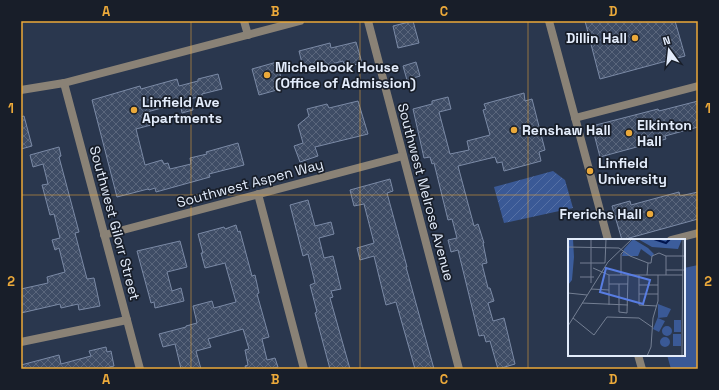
<svg xmlns="http://www.w3.org/2000/svg" width="719" height="390" font-family="'Space Grotesk',sans-serif">
	<style>
		.garden { fill: url(#garden-furrows) }
		.pitch { fill: #3a5996 }
		.building { fill: url(#building-cross-hatch); stroke: #7b8aa6 }
		.lines { fill: none; stroke-linecap: round; stroke-linejoin: round }
		.minor { stroke: #8a8276; stroke-width: 8 }
		.tertiary { stroke: #8a8276; stroke-width: 8 }
		.grid { fill: none; stroke: #eba93a; stroke-width: 1; stroke-opacity: 0.55 }
		.poi-dot { fill: #eba93a; stroke: #181e29; stroke-width: 1.5 }
		.labels { text-anchor: middle; stroke-width: 3.5; stroke-linejoin: round; paint-order: stroke }
		.poi-label { font-size: 14px; font-weight: bold; fill: #e3ecfb; stroke: #181e29; text-anchor: start }
		.street-label { font-size: 14px; fill: #e3ecfb; stroke: #181e29 }
		.inset-river { fill: none; stroke: #00154f; stroke-width: 2 }
		.inset-road { fill: none; stroke: #747f93; stroke-width: 1 }
		.view { fill: #587de2; fill-opacity: 0.15; stroke: #587de2; stroke-width: 2 }
		.inset-edge { fill: none; stroke: #e3ecfb; stroke-width: 2 }
		.neatline { fill: none; stroke: #eba93a; stroke-width: 1.5 }
		.grid-label { font-size: 13px; text-anchor: middle; font-weight: bold; fill: #eba93a }
	</style>
	<defs>
		<pattern id="garden-furrows" width="10" height="10" patternUnits="userSpaceOnUse"><rect width="10" height="10" fill="#3a5996"/><path d="M-1 1l2-2M0 10L10 0M9 11l2-2" fill="none" stroke="#5671a6"/></pattern>
		<pattern id="building-cross-hatch" width="8" height="8" patternUnits="userSpaceOnUse"><rect width="8" height="8" fill="#3e4c65"/><path d="M0 0l8 8M0 8l8-8" fill="none" stroke="#5a667c"/></pattern>
	</defs>
	<rect width="100%" height="100%" fill="#2a374e"/>
	<polygon class="garden" points="553,171 565,180 573,208 504,223 494,187"/>
	<polygon class="pitch" points="698,265 698,369 671,369 667,355 684,355 684,268"/>
	<g class="building">
		<polygon points="413,21 419,43 398,48 393,26"/>
		<polygon points="585,21 675,21 685,56 600,79"/>
		<polygon points="356,42 362,63 345,67 343,61 304,71 299,51 330,43 331,48"/>
		<polygon points="277,62 282,82 276,84 277,90 259,95 252,69"/>
		<polygon points="416,62 420,76 407,80 403,66"/>
		<polygon points="218,74 222,89 202,94 202,96 190,99 193,110 182,113 180,103 147,112 151,125 136,129 145,165 162,160 164,164 168,163 170,169 191,164 190,158 207,154 206,152 238,143 244,165 209,174 210,177 156,192 155,188 149,190 148,189 117,197 92,100 140,86 141,89 177,79 179,86 198,81 198,79"/>
		<polygon points="524,93 525,101 532,99 545,150 539,152 541,161 504,171 502,162 497,163 495,157 458,166 474,226 478,224 484,243 483,243 487,263 482,264 488,288 490,288 494,301 488,303 493,321 504,318 515,364 498,369 490,341 486,342 484,335 479,336 458,250 451,252 448,240 457,238 452,219 448,220 434,163 432,164 430,157 424,158 413,109 432,104 432,101 448,97 451,109 439,112 450,154 469,150 467,141 490,135 483,110 486,109 484,104"/>
		<polygon points="358,101 368,134 315,147 318,156 300,162 294,146 303,143 298,125 309,116 307,109 327,104 329,108"/>
		<polygon points="698,101 698,127 665,136 666,139 600,157 592,126 658,109 659,111"/>
		<polygon points="24,116 32,146 21,149 21,117"/>
		<polygon points="59,147 61,156 59,157 79,232 75,233 87,279 94,278 100,306 79,310 78,304 61,308 60,304 21,313 21,289 48,283 47,277 65,272 59,248 55,250 52,240 60,238 54,214 50,215 42,185 48,184 43,164 33,167 30,155"/>
		<polygon points="390,179 393,191 387,193 407,267 406,267 434,369 415,369 396,302 386,305 374,256 360,260 357,248 374,243 364,204 354,206 350,190"/>
		<polygon points="679,192 680,196 698,192 698,219 622,240 612,206 630,201 631,205"/>
		<polygon points="308,200 315,226 331,222 334,234 319,238 324,258 333,256 341,289 331,291 333,297 330,298 350,369 330,369 315,313 317,312 310,285 315,283 308,254 303,256 290,205"/>
		<polygon points="236,225 238,232 240,231 252,276 255,275 259,293 257,294 269,337 262,339 267,360 275,358 278,367 271,369 246,369 245,366 248,365 245,350 249,349 243,329 208,339 211,347 196,351 201,369 181,369 175,344 163,347 159,334 186,327 186,326 197,323 193,306 212,301 214,308 236,302 225,263 205,268 201,253 203,253 198,234 224,227 225,229"/>
		<polygon points="180,241 187,267 167,272 172,291 181,288 184,301 155,308 154,302 151,303 137,251"/>
		<polygon points="106,347 107,352 111,351 114,366 102,369 21,369 21,365 59,355 61,364 91,356 89,351"/>
	</g>
	<g class="lines">
		<g class="minor">
			<polyline points="244,21 248,35"/>
			<polyline points="368,21 459,369"/>
			<polyline points="549,21 608,240"/>
			<polyline points="64,83 140,369"/>
			<polyline points="575,118 698,86"/>
			<polyline points="258,194 304,369"/>
			<polyline points="104,235 403,156"/>
			<polyline points="671,240 698,233"/>
			<polyline points="21,342 127,320"/>
			<polyline points="638,355 642,369"/>
		</g>
		<polyline class="tertiary" points="21,90 64,83 300,21"/>
	</g>
	<path class="grid" d="M191,21V369M360,21V369M528,21V369M21,195H698"/>
	<g class="poi-dot">
		<circle cx="635" cy="38" r="4"/>
		<circle cx="267" cy="75" r="4"/>
		<circle cx="134" cy="110" r="4"/>
		<circle cx="514" cy="130" r="4"/>
		<circle cx="629" cy="133" r="4"/>
		<circle cx="590" cy="171" r="4"/>
		<circle cx="650" cy="214" r="4"/>
	</g>
	<g class="labels">
		<g class="poi-label">
			<text x="627" y="43" text-anchor="end">Dillin Hall</text>
			<text x="275" y="72">Michelbook House<tspan x="275" dy="16">(Office of Admission)</tspan></text>
			<text x="142" y="107">Linfield Ave<tspan x="142" dy="16">Apartments</tspan></text>
			<text x="637" y="130">Elkinton<tspan x="637" dy="16">Hall</tspan></text>
			<text x="522" y="135">Renshaw Hall</text>
			<text x="598" y="168">Linfield<tspan x="598" dy="16">University</tspan></text>
			<text x="642" y="219" text-anchor="end">Frerichs Hall</text>
		</g>
		<g class="street-label">
			<text transform="translate(250 183) rotate(-15)" y="5">Southwest Aspen Way</text>
			<text transform="translate(426 192) rotate(75)" y="5">Southwest Melrose Avenue</text>
			<text transform="translate(115 223) rotate(75)" y="5">Southwest Gilorr Street</text>
		</g>
	</g>
	<g transform="translate(568 239)">
		<rect width="117" height="117" fill="#2a374e"/>
		<path d="M0,0H5L6,18L4,41L0,46ZM65,0L80,9L86,15L84,18L73,10L70,17H54L56,10ZM70,0H114L110,10L84,8Z" fill="#3c5d9c"/>
		<path d="M90,65L103,70L99,78L90,79L97,82L91,93L85,90L90,78ZM106,81H113V93H106ZM94 92a5 5 0 1 1 10 0a5 5 0 1 1-10 0ZM105,95H113V107H105ZM92 103a5 5 0 1 1 10 0a5 5 0 1 1-10 0Z" fill="#3a5996"/>
		<path class="inset-river" d="M86,0L98,4L102,0"/>
		<path class="inset-road" d="M23,0V44M0,8L51,9L62,17L80,24M98,17H116M98,17V36M12,24H37L38,0M80,24H83L84,17L91,14L98,17M25,29L41,36H115M98,31H116M53,36V15L56,12M71,36V66L89,67M79,36L80,24M12,38H26M41,45H60M51,45V73L59,74L60,36M71,46H90M23,50L41,51M0,54L19,56M71,55H90M14,64L60,66M41,66V36M5,79L26,96L39,78L71,79L84,88M0,87L40,23L64,0M79,117L83,108L85,79L90,62V36M114,117L115,0"/>
		<path class="view" d="M38,29L82,41L75,65L32,53Z"/>
		<rect width="117" height="117" class="inset-edge"/>
	</g>
	<rect width="719" height="390" fill="none" stroke="#181e29" stroke-width="44"/>
	<g transform="translate(669 50) rotate(345)" stroke="#181e29" stroke-width="3" paint-order="stroke">
	<path d="M0-3L7 15L0 10L-7 15Z" fill="#e3ecfb"/>
	<text y="-6" font-size="11" font-weight="bold" text-anchor="middle" fill="#e3ecfb">N</text>
	</g>
	<rect x="22" y="22" width="675" height="346" class="neatline"/>
	<g class="grid-label">
		<text x="106" y="16">A</text>
		<text x="275" y="16">B</text>
		<text x="444" y="16">C</text>
		<text x="613" y="16">D</text>
		<text x="11" y="113">1</text>
		<text x="708" y="113">1</text>
		<text x="11" y="286">2</text>
		<text x="708" y="286">2</text>
		<text x="106" y="384">A</text>
		<text x="275" y="384">B</text>
		<text x="444" y="384">C</text>
		<text x="613" y="384">D</text>
	</g>
</svg>
